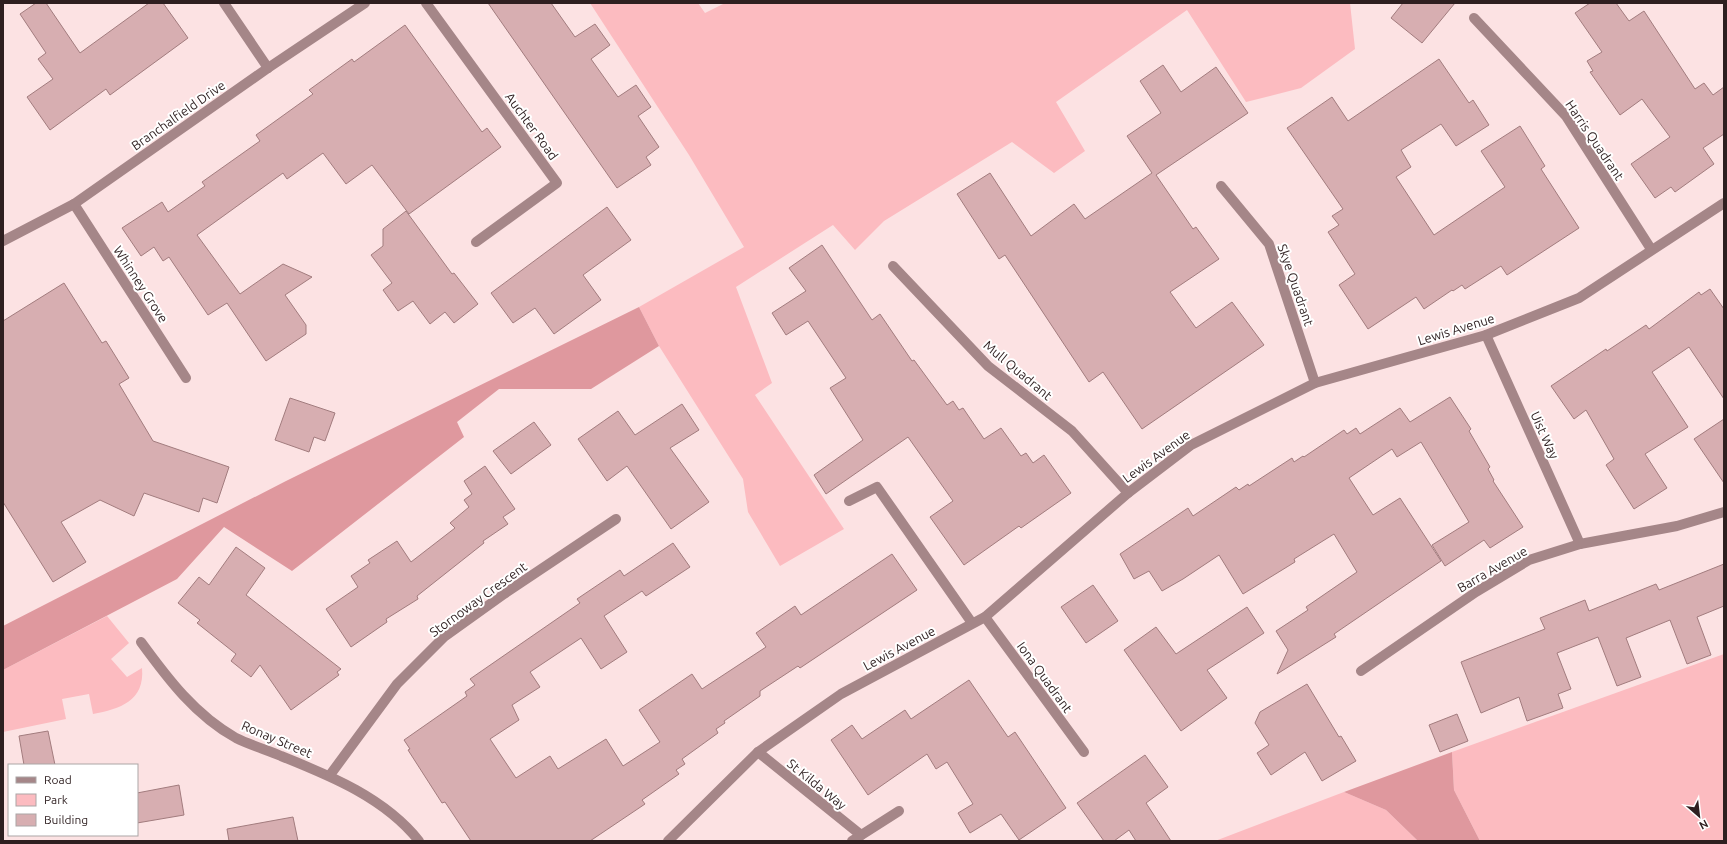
<svg xmlns="http://www.w3.org/2000/svg" width="1727" height="844" font-family="Ubuntu,sans-serif">
	<style>
		.green { fill: #fcbbc0 }
		.forest { fill: #df989e }
		.building { fill: #d7aeb1; stroke: #a27c7e }
		.lines { fill: none; stroke-linecap: round; stroke-linejoin: round }
		.lane { stroke: #a58688; stroke-width: 10 }
		.street { stroke: #a58688; stroke-width: 10 }
		.labels { text-anchor: middle; stroke-width: 4; stroke-linejoin: round; paint-order: stroke }
		.street-label { font-size: 13px; fill: #2e1f20; stroke: #fff }
	</style>
	<rect width="100%" height="100%" fill="#fce2e3"/>
	<g class="green">
		<polygon points="590,3 698,3 705,13 725,3 1350,3 1355,49 1301,88 1246,102 1187,10 1056,102 1085,151 1054,173 1012,142 884,221 855,250 833,225 736,287 772,383 755,395 844,529 780,566 748,512 743,479 659,346 639,307 744,247 689,155"/>
		<path d="M107,616L129,643L111,659L127,677L142,668C145,701 120,709 93,714L89,694L62,699L66,719L3,732V670Z"/>
		<polygon points="1724,654 1724,841 1480,841 1454,790 1452,752"/>
		<polygon points="1344,792 1386,810 1418,841 1215,841"/>
	</g>
	<g class="forest">
		<polygon points="639,307 659,346 591,389 499,389 457,422 464,437 292,571 224,527 177,579 3,670 3,626 286,481"/>
		<polygon points="1452,752 1454,790 1480,841 1418,841 1386,810 1344,792"/>
	</g>
	<g class="building">
		<polygon points="36,3 46,3 80,53 149,3 163,3 188,38 110,95 106,89 50,130 27,97 53,79 38,59 46,53 20,14"/>
		<polygon points="488,3 551,3 575,37 595,24 610,45 591,59 618,97 636,85 651,107 638,116 659,147 646,157 651,165 617,188"/>
		<polygon points="1403,3 1455,3 1422,43 1391,18"/>
		<polygon points="1590,3 1616,3 1629,21 1644,11 1695,89 1704,83 1713,95 1724,87 1724,134 1703,148 1714,164 1675,192 1671,187 1655,198 1631,164 1670,137 1642,99 1620,115 1590,72 1593,71 1587,61 1602,52 1575,13"/>
		<polygon points="405,25 482,132 487,128 501,147 409,214 372,165 346,184 323,153 287,179 283,173 197,235 240,294 283,264 312,277 285,295 306,325 306,334 266,361 227,303 208,315 169,257 163,261 154,247 141,256 122,228 162,202 168,212 205,186 202,182 260,141 256,135 313,94 309,90 352,59 354,62"/>
		<polygon points="1439,59 1469,103 1473,100 1489,125 1456,146 1441,124 1401,150 1411,167 1396,177 1434,235 1505,187 1481,151 1520,126 1545,166 1541,169 1579,228 1507,275 1501,266 1465,289 1462,285 1453,291 1452,290 1424,309 1416,297 1368,329 1339,285 1355,274 1328,232 1339,225 1332,216 1343,209 1287,128 1332,97 1348,121"/>
		<polygon points="1163,65 1181,92 1216,67 1248,113 1156,175 1193,229 1196,227 1219,259 1170,292 1196,328 1232,302 1264,345 1142,429 1103,372 1089,382 1005,255 999,259 957,194 990,173 1031,236 1074,204 1085,219 1152,173 1127,136 1161,113 1140,81"/>
		<polygon points="607,207 631,240 583,275 601,300 554,334 535,308 513,323 491,293"/>
		<polygon points="406,211 452,274 454,273 478,304 454,323 445,312 430,324 413,301 398,311 383,290 392,283 371,255 383,246 383,229"/>
		<polygon points="822,245 872,320 880,314 912,361 914,360 947,405 953,401 959,410 963,408 984,439 1001,428 1021,456 1026,453 1033,463 1044,455 1071,493 1021,528 1019,526 964,565 930,517 953,501 908,437 826,494 814,475 863,440 830,388 846,378 808,321 786,335 772,313 806,291 789,268"/>
		<polygon points="64,283 102,343 106,341 129,378 119,384 153,441 229,467 217,503 203,498 199,512 144,493 134,516 100,500 61,522 86,562 53,582 3,502 3,321"/>
		<polygon points="1710,289 1724,309 1724,399 1689,347 1652,372 1688,427 1645,454 1667,488 1634,509 1606,465 1614,459 1586,410 1574,419 1551,386 1606,349 1607,351 1646,325 1649,329 1699,292 1701,295"/>
		<polygon points="1450,397 1471,429 1469,431 1490,467 1488,469 1494,480 1493,481 1523,527 1490,548 1484,540 1445,566 1432,545 1469,522 1421,442 1397,457 1392,449 1349,478 1373,515 1400,498 1441,561 1334,634 1336,637 1277,674 1288,650 1276,631 1308,610 1306,607 1357,572 1334,534 1294,559 1295,562 1243,594 1219,555 1183,579 1162,591 1149,571 1134,579 1120,554 1188,508 1193,516 1236,487 1239,490 1248,484 1249,486 1292,458 1294,462 1303,456 1304,457 1344,430 1347,434 1356,428 1360,434 1400,408 1410,422"/>
		<polygon points="290,398 335,413 325,441 314,437 309,452 275,440"/>
		<polygon points="682,404 699,430 670,448 709,502 671,529 627,466 607,481 578,439 618,411 635,435"/>
		<polygon points="1724,419 1724,483 1694,439"/>
		<polygon points="534,422 551,445 511,474 493,451"/>
		<polygon points="485,466 515,509 503,517 508,524 483,541 484,543 417,596 418,599 386,619 387,622 351,647 326,609 358,587 351,576 370,563 368,560 397,541 411,562 455,528 450,523 469,507 464,500 472,494 464,481"/>
		<polygon points="673,543 690,567 646,596 642,591 604,616 627,652 601,669 581,638 530,672 540,687 512,705 519,720 490,739 516,778 550,756 558,769 606,739 623,766 660,742 639,710 692,674 702,689 766,647 756,633 795,606 801,615 892,554 917,590 800,668 798,666 760,691 760,696 724,721 725,723 716,729 718,733 682,759 685,764 676,770 679,774 642,800 645,804 590,841 471,841 445,802 442,803 408,750 410,749 404,740 467,696 465,692 475,685 470,679 580,603 577,599 620,570 624,576"/>
		<polygon points="236,547 265,568 246,595 341,669 337,672 339,675 291,710 260,665 251,677 231,661 236,654 197,623 200,620 178,603 199,577 209,585"/>
		<polygon points="1724,564 1724,606 1697,617 1711,655 1687,664 1670,620 1626,638 1641,677 1617,686 1598,637 1557,653 1571,689 1558,694 1563,708 1527,721 1519,697 1481,713 1461,662 1545,629 1540,618 1585,600 1589,611 1656,584 1659,590"/>
		<polygon points="1093,585 1118,621 1086,643 1061,607"/>
		<polygon points="1247,607 1264,633 1207,670 1227,698 1181,731 1124,650 1156,627 1176,654"/>
		<polygon points="969,680 1008,737 1015,732 1066,808 1019,840 1001,814 970,833 958,813 973,804 947,762 936,769 927,754 868,795 831,740 852,725 862,739 905,710 911,719"/>
		<polygon points="1307,684 1339,737 1341,736 1356,761 1322,781 1305,752 1271,775 1257,753 1269,745 1255,723 1260,712"/>
		<polygon points="1457,714 1468,741 1440,752 1429,725"/>
		<polygon points="48,731 55,765 24,765 19,736"/>
		<polygon points="1145,755 1168,787 1146,803 1171,841 1136,841 1129,830 1114,841 1104,841 1077,803"/>
		<polygon points="179,785 184,815 137,823 137,793"/>
		<polygon points="293,817 298,841 229,841 227,829"/>
	</g>
	<g class="lines">
		<polyline class="lane" points="849,501 877,487 972,623"/>
		<g class="street">
			<polyline points="224,3 268,68"/>
			<polyline points="426,3 557,183 476,242"/>
			<polyline points="1474,18 1566,116 1651,249"/>
			<polyline points="1221,186 1269,244 1315,383"/>
			<polyline points="74,204 186,378"/>
			<polyline points="3,241 74,204 268,68 365,3"/>
			<polyline points="893,266 988,366 1072,431 1128,493"/>
			<polyline points="1486,335 1580,544"/>
			<polyline points="985,617 1084,752"/>
			<path d="M141,642C168,679 195,715 236,738C250,745 267,750 281,756C331,776 385,798 419,841"/>
			<polyline points="1361,671 1476,592 1529,560 1580,544 1677,526 1724,512"/>
			<polyline points="758,752 861,835"/>
			<polyline points="330,775 397,684 444,637 504,594 616,519"/>
			<polyline points="668,841 758,752 841,694 985,617 1128,493 1191,445 1315,383 1486,335 1579,298 1724,203"/>
			<polyline points="852,841 899,811"/>
		</g>
	</g>
	<g class="labels">
		<g class="street-label">
			<text transform="translate(178 115) rotate(-35)" y="5">Branchalfield Drive</text>
			<text transform="translate(532 126) rotate(54)" y="5">Auchter Road</text>
			<text transform="translate(1595 140) rotate(56)" y="5">Harris Quadrant</text>
			<text transform="translate(141 284) rotate(57)" y="5">Whinney Grove</text>
			<text transform="translate(1296 285) rotate(71)" y="5">Skye Quadrant</text>
			<text transform="translate(1456 329) rotate(-17)" y="5">Lewis Avenue</text>
			<text transform="translate(1018 370) rotate(40)" y="5">Mull Quadrant</text>
			<text transform="translate(1545 435) rotate(66)" y="5">Uist Way</text>
			<text transform="translate(1156 456) rotate(-36)" y="5">Lewis Avenue</text>
			<text transform="translate(1492 569) rotate(-30)" y="5">Barra Avenue</text>
			<text transform="translate(478 599) rotate(-36)" y="5">Stornoway Crescent</text>
			<text transform="translate(899 648) rotate(-28)" y="5">Lewis Avenue</text>
			<text transform="translate(1045 677) rotate(54)" y="5">Iona Quadrant</text>
			<text transform="translate(277 739) rotate(23)" y="5">Ronay Street</text>
			<text transform="translate(817 784) rotate(39)" y="5">St Kilda Way</text>
		</g>
	</g>
	<rect width="1727" height="844" fill="none" stroke="#2e1f20" stroke-width="8"/>
	<rect x="8" y="764" width="130" height="72" fill="#ffffff" stroke="#aba5a6"/>
	<rect x="16" y="777" width="20" height="6" fill="#a58688" stroke="#aba5a6"/>
	<text x="44" y="784" font-size="12" fill="#2e1f20">Road</text>
	<rect x="16" y="794" width="20" height="12" fill="#fcbbc0" stroke="#aba5a6"/>
	<text x="44" y="804" font-size="12" fill="#2e1f20">Park</text>
	<rect x="16" y="814" width="20" height="12" fill="#d7aeb1" stroke="#aba5a6"/>
	<text x="44" y="824" font-size="12" fill="#2e1f20">Building</text>
	<g transform="translate(1699 816) rotate(152)" stroke="#ffffff" stroke-width="3" paint-order="stroke">
	<path d="M0-3L7 15L0 10L-7 15Z" fill="#2e1f20"/>
	<text y="-6" font-size="11" font-weight="bold" text-anchor="middle" fill="#2e1f20">N</text>
	</g>
</svg>
